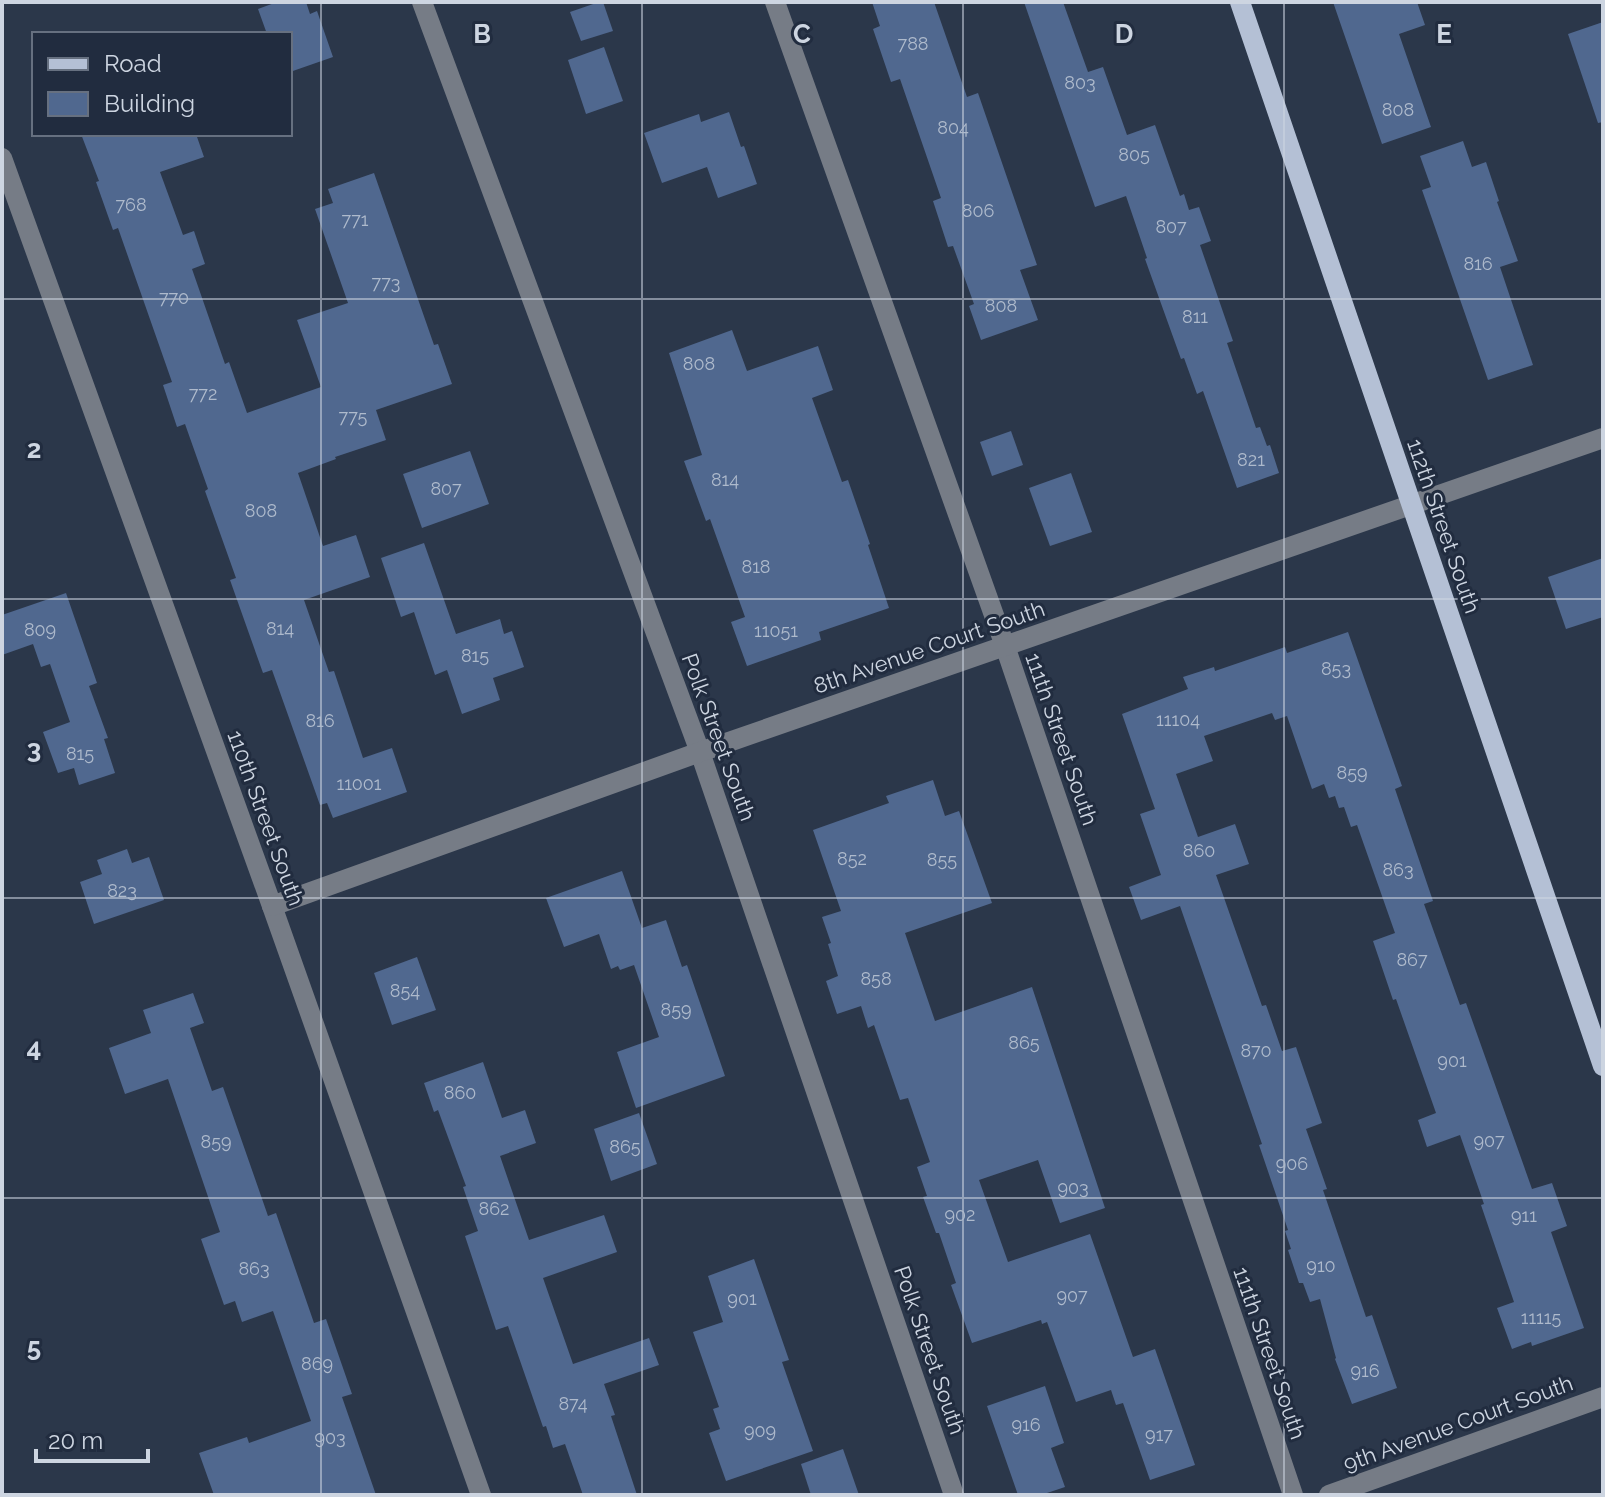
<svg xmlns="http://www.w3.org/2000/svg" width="1605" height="1497" font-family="Raleway,sans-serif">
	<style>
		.building { fill: #50688f }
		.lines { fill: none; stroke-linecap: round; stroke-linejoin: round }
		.minor { stroke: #767c86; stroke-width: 20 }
		.major { stroke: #b4c0d5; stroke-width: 20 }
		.grid { fill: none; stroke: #cdd5e1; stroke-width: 2; stroke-opacity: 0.55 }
		.labels { text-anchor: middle; stroke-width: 6; stroke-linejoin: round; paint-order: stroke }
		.number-label { font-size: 18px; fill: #aebacc }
		.street-label { font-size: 22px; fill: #cdd5e1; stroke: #212c3f }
		.grid-label { font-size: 26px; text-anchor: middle; font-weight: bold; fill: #cdd5e1; stroke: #212c3f; stroke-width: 6; stroke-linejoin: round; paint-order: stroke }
	</style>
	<rect width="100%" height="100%" fill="#2b374a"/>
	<g class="building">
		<polygon points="277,2 306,2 310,14 317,11 333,57 290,72 290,34 267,34 258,9"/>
		<polygon points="599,2 603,2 613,31 581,41 570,12"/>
		<polygon points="872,2 934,2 967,97 978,93 1037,265 1020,270 1038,320 981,340 969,306 974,304 953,246 948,247 933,201 941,198 900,79 891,82 873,29 880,26"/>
		<polygon points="1024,2 1063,2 1088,72 1103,67 1127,135 1155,125 1180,196 1184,194 1189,210 1199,207 1211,241 1200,245 1233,341 1227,343 1256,428 1260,427 1267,446 1270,445 1279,473 1237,488 1203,391 1197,394 1184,358 1181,359 1145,259 1147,258 1126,196 1095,207"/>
		<polygon points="1333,2 1417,2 1425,25 1399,34 1431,127 1382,144"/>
		<polygon points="1603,22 1603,122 1598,123 1568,34"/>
		<polygon points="604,47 623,101 586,114 568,60"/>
		<polygon points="729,112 741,147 744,146 757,184 718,198 707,167 662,183 644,133 699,114 701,122"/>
		<polygon points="81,134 196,134 204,157 160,172 183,235 194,231 205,264 192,269 225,364 229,362 247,413 321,387 297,320 348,303 315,209 333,203 328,189 374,173 434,345 438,344 452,384 376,410 386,440 335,457 336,459 298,473 323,546 356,535 370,577 304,600 329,672 334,671 363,758 392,748 407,792 333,818 327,803 320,805 272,670 263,673 230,580 236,578 205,491 208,489 185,424 177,427 163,385 172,382 118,228 113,230 96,182 99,181"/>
		<polygon points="1463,141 1472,167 1486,162 1499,201 1497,202 1518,261 1500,267 1533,365 1488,380 1422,190 1431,187 1420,156"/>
		<polygon points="732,330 747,371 818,346 833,390 812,398 842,482 848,480 870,544 868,545 889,608 819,632 821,640 747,666 731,622 745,617 710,519 706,521 684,461 702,455 669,353"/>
		<polygon points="1011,431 1023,465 992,476 980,442"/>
		<polygon points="470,451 489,504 422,528 403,474"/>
		<polygon points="1071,473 1092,532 1050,546 1029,488"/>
		<polygon points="424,543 456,634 500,619 504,634 512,631 524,667 493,678 500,700 462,714 447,670 435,675 414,612 401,617 381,558"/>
		<polygon points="1603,558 1603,617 1566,629 1548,577"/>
		<polygon points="66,593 97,683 89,686 108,738 104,739 115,773 79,785 74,768 58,773 43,732 70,722 50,664 41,667 33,644 2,655 2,615"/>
		<polygon points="1348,632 1402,786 1395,789 1433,901 1424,904 1460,1005 1466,1003 1532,1189 1552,1183 1567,1226 1551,1232 1584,1328 1532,1346 1531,1342 1512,1349 1497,1308 1514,1302 1481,1205 1484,1204 1460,1135 1427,1147 1418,1120 1436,1113 1396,999 1393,1000 1373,941 1395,933 1357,825 1351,827 1344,807 1339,808 1335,796 1329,798 1324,784 1312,789 1287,716 1275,720 1272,713 1204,736 1213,761 1176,774 1198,837 1235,824 1249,864 1216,875 1262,1006 1266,1005 1282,1051 1296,1047 1322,1123 1306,1129 1327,1189 1323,1190 1366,1317 1372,1315 1397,1388 1352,1404 1335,1359 1336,1358 1320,1299 1310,1302 1303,1283 1299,1283 1288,1250 1291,1249 1285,1231 1288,1230 1259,1145 1262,1144 1180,906 1141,920 1129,887 1161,875 1140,814 1155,809 1122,714 1188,689 1183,677 1214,667 1215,671 1285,647 1287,653"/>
		<polygon points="933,780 945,816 959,811 992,903 905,933 935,1021 1032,987 1105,1208 1060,1223 1038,1160 979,1180 1008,1262 1090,1234 1133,1357 1155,1349 1195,1465 1150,1480 1123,1403 1116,1405 1111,1390 1076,1402 1047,1322 1042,1324 1041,1320 972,1343 951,1285 956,1283 939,1233 936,1233 923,1197 927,1196 917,1167 930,1162 908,1098 900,1100 874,1025 868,1028 861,1006 837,1014 826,981 838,976 828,944 831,943 822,917 841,911 813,830 889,803 886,796"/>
		<polygon points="127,849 132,863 149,857 164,900 94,924 80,882 102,874 97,860"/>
		<polygon points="622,871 642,928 666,920 682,967 687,965 725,1076 636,1108 617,1052 659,1037 634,965 620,970 618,966 611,969 599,934 564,947 546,898"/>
		<polygon points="417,957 436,1010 392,1025 374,973"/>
		<polygon points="193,993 204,1023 190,1028 212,1091 223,1087 268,1216 276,1213 314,1323 326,1319 352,1394 342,1397 376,1495 214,1495 199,1453 247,1437 249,1443 311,1421 273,1311 242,1322 235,1301 224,1305 201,1239 220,1232 168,1079 125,1094 109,1048 151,1033 143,1010"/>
		<polygon points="483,1062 502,1118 525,1110 536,1143 500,1156 529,1240 604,1215 617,1252 543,1278 573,1364 649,1338 659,1365 604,1384 615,1415 611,1416 637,1495 583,1495 565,1444 553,1448 546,1426 543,1427 508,1326 496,1330 465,1236 478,1231 463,1187 466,1186 438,1110 434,1112 424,1083"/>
		<polygon points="639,1113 657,1164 611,1181 594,1129"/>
		<polygon points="754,1259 789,1360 782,1362 813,1451 726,1481 709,1433 720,1429 713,1409 719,1407 693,1332 723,1322 708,1276"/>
		<polygon points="1045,1386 1064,1443 1051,1448 1065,1487 1041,1495 1018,1495 987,1406"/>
		<polygon points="843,1449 859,1495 811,1495 801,1464"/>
	</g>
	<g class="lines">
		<g class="minor">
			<polyline points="422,2 700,752 954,1495"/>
			<polyline points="775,2 1005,646 1293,1495"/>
			<polyline points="2,158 272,906 481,1495"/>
			<polyline points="272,906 700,752 1603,438"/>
			<polyline points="1329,1495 1603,1397"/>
		</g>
		<polyline class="major" points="1240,2 1603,1066"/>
	</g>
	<path class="grid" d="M321,2V1495M642,2V1495M963,2V1495M1284,2V1495M2,299H1603M2,599H1603M2,898H1603M2,1198H1603"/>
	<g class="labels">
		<g class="number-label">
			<text x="913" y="50">788</text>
			<text x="1080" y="89">803</text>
			<text x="1398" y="116">808</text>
			<text x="953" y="134">804</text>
			<text x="1134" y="161">805</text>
			<text x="131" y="211">768</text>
			<text x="978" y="217">806</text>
			<text x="355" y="226">771</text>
			<text x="1171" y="233">807</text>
			<text x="1478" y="270">816</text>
			<text x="386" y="289">773</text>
			<text x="174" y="304">770</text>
			<text x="1001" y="312">808</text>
			<text x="1195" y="323">811</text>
			<text x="699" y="370">808</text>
			<text x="203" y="400">772</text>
			<text x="353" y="423">775</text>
			<text x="1251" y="466">821</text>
			<text x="725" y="486">814</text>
			<text x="446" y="495">807</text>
			<text x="261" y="517">808</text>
			<text x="756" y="573">818</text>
			<text x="280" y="635">814</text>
			<text x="40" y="636">809</text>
			<text x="776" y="637">11051</text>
			<text x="475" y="662">815</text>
			<text x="1336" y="675">853</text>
			<text x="1178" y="726">11104</text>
			<text x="320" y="727">816</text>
			<text x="80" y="760">815</text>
			<text x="1352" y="779">859</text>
			<text x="359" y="790">11001</text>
			<text x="1199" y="857">860</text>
			<text x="852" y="865">852</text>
			<text x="942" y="866">855</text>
			<text x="1398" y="876">863</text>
			<text x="122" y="897">823</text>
			<text x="1412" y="966">867</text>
			<text x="876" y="985">858</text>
			<text x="405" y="997">854</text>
			<text x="676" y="1016">859</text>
			<text x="1024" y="1049">865</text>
			<text x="1256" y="1057">870</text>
			<text x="1452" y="1067">901</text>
			<text x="460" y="1099">860</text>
			<text x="1489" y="1147">907</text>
			<text x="216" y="1148">859</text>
			<text x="625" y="1153">865</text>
			<text x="1292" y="1170">906</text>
			<text x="1073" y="1194">903</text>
			<text x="494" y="1215">862</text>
			<text x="960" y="1221">902</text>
			<text x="1524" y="1222">911</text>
			<text x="1321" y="1272">910</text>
			<text x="254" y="1275">863</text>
			<text x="1072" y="1302">907</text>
			<text x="742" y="1305">901</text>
			<text x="1541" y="1324">11115</text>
			<text x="317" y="1370">869</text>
			<text x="1365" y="1377">916</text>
			<text x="573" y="1410">874</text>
			<text x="1026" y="1431">916</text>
			<text x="760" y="1437">909</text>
			<text x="1159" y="1441">917</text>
			<text x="330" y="1444">903</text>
		</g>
		<g class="street-label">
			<text transform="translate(1444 526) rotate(71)" y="8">112th Street South</text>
			<text transform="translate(929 647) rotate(-19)" y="8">8th Avenue Court South</text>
			<text transform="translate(719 737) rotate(70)" y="8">Polk Street South</text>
			<text transform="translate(1062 739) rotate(71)" y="8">111th Street South</text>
			<text transform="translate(266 818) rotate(70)" y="8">110th Street South</text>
			<text transform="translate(930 1350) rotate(71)" y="8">Polk Street South</text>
			<text transform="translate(1270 1353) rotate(71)" y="8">111th Street South</text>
			<text transform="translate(1458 1423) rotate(-20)" y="8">9th Avenue Court South</text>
		</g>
	</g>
	<g class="grid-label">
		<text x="482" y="43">B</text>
		<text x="802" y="43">C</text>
		<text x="1124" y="43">D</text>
		<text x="1444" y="43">E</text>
		<text x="34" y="458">2</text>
		<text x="34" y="758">3</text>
		<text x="34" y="1057">4</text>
		<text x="34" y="1356">5</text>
	</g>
	<rect width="1605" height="1497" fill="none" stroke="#cdd5e1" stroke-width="8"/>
	<rect x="32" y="32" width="260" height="104" fill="#212c3f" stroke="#667080" stroke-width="2"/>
	<rect x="48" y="58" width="40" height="12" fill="#b4c0d5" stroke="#667080" stroke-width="2"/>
	<text x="104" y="72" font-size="24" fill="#cdd5e1">Road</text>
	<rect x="48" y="92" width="40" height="24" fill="#50688f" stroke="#667080" stroke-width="2"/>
	<text x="104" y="112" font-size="24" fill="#cdd5e1">Building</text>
	<path d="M36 1449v12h112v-12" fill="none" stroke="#cdd5e1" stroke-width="4"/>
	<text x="48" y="1449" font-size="24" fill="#cdd5e1" stroke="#212c3f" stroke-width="6" paint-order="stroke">20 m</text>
</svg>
